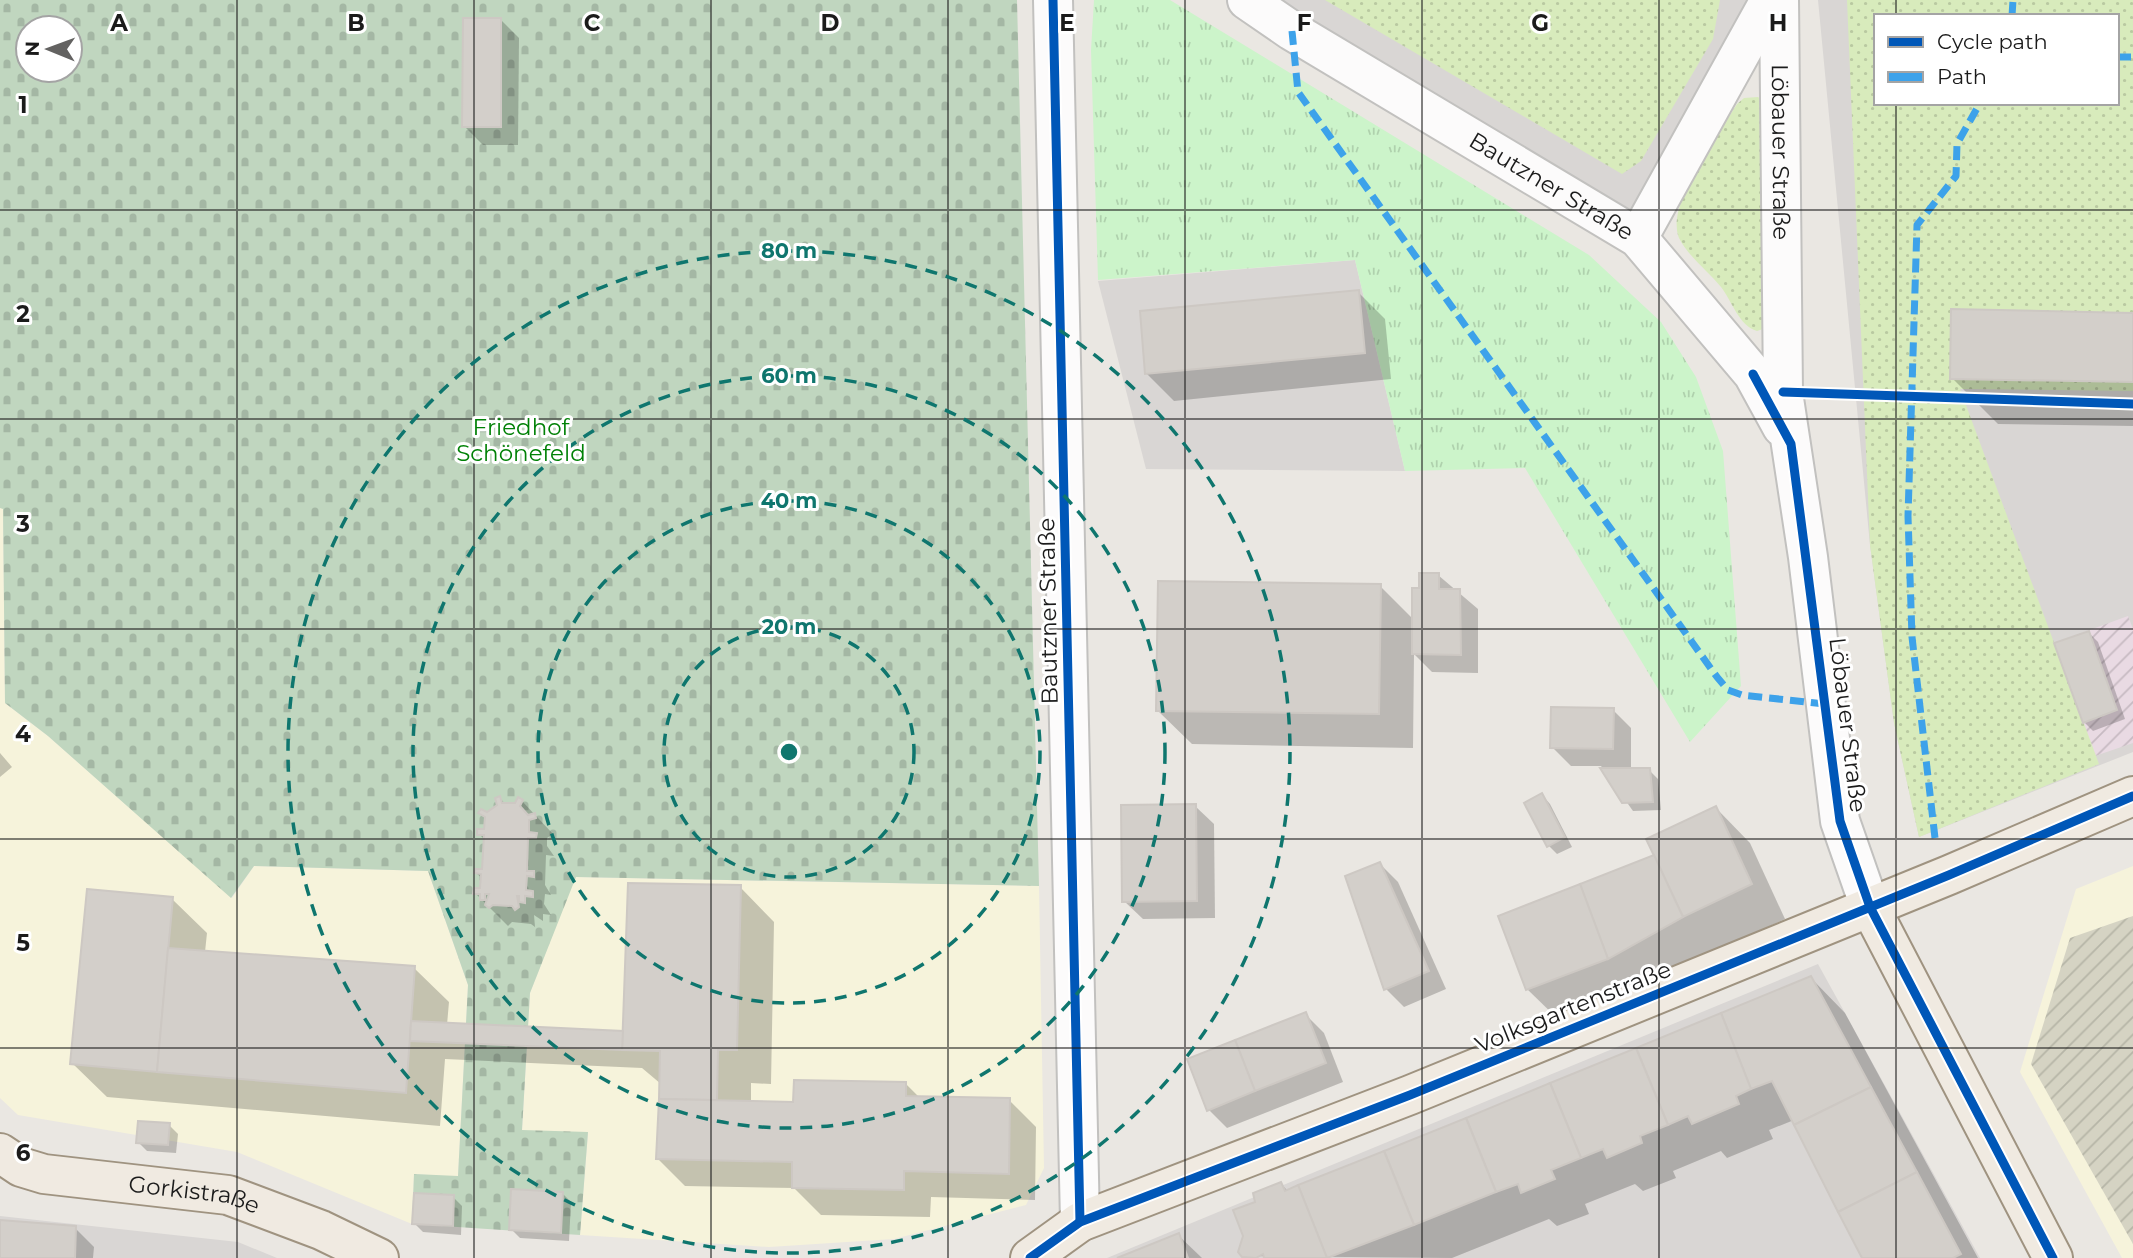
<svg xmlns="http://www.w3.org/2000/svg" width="2133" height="1258" font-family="Montserrat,sans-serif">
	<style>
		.residential { fill: #d9d6d4; fill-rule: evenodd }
		.industrial { fill: url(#industrial-furrows) }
		.education { fill: #f6f3db }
		.construction { fill: url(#construction-furrows) }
		.grass { fill: url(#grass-dots); fill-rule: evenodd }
		.cemetery { fill: url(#cemetery-stones); fill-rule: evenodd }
		.park { fill: url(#park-tufts) }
		.shadow { fill: #0003 }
		.building { fill: #d3cfca; stroke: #cdc8c3; stroke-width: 2 }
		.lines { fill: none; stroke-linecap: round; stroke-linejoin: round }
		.minor-casing { stroke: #c2c1bf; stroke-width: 42 }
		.major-casing { stroke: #9f9380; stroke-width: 42 }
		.minor { stroke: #fcfbfb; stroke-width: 38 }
		.major { stroke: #f0eae1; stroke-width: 38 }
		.quiet { stroke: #3da2ea; stroke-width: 7; stroke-dasharray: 14 7; stroke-linecap: butt }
		.cycleway-casing { stroke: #fff; stroke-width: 13 }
		.cycleway { stroke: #0057b8; stroke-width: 9 }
		.grid { fill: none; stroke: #1b1b1b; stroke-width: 2; stroke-opacity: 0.55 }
		.ring { fill: none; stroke: #0f766e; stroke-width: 3.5; stroke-dasharray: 12 9 }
		.labels { text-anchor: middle; stroke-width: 6; stroke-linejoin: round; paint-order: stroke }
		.street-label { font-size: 23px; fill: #1b1b1b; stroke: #fff }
		.park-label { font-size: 23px; fill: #008106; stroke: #fff }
		.grid-label { font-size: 23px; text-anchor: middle; font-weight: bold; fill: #1b1b1b; stroke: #fff; stroke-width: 6; stroke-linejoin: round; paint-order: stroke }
		.centre { fill: #0f766e; stroke: #fff; stroke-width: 3.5 }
		.ring-label { font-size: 21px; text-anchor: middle; font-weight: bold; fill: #0f766e; stroke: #fff; stroke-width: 6; stroke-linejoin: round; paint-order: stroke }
	</style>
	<defs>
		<pattern id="industrial-furrows" width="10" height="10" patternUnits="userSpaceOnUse" patternTransform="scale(1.75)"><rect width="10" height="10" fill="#e9dae3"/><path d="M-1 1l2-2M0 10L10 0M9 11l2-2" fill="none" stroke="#c7bac2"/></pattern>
		<pattern id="construction-furrows" width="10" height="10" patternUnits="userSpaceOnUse" patternTransform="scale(1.75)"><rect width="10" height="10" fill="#d5d3c3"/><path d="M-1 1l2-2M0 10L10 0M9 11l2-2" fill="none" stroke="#b6b5a7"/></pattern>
		<pattern id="grass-dots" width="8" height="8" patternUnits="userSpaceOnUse" patternTransform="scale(1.75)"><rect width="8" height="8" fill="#d8ebbc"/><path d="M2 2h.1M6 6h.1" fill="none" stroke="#b9c9a1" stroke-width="1.8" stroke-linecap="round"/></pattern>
		<pattern id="cemetery-stones" width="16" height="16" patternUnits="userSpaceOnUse" patternTransform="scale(1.75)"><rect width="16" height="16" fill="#c0d6bf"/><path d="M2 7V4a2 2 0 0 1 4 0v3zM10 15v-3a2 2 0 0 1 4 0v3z" fill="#a4b7a4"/></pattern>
		<pattern id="park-tufts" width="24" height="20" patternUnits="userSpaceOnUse" patternTransform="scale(1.75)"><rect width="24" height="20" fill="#ccf4ca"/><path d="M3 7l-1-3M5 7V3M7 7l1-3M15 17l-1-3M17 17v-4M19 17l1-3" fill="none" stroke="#afd1ad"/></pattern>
	</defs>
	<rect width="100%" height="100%" fill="#eae7e2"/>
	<g class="residential">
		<polygon points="1263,0 1750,0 1631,222"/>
		<path d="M1818,0H2133V752L1919,837L1894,723L1870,545ZM1876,16H2117V103H1876Z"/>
		<polygon points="1355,260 1405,471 1146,469 1098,281"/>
		<polygon points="1818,964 1980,1258 1107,1258"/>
		<polygon points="0,1216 238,1242 277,1258 0,1258"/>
	</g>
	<polygon class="industrial" points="2128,616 2133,629 2133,743 2095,756 2054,643"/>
	<g class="education">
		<polygon points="0,508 3,508 5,703 48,736 232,898 254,866 428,871 468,985 458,1177 414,1174 412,1224 237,1152 18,1115 0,1098"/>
		<polygon points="2133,866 2133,1258 2122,1258 2020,1072 2076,889"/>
		<polygon points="575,877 1039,886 1044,1168 1026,1205 894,1239 769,1247 580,1235 588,1133 522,1131 530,993"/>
	</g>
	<polygon class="construction" points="2133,916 2133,1244 2031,1064 2070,938"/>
	<g class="grass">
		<polygon points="1325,0 1720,0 1713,39 1641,161 1622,174"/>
		<path d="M1847,0H2133V391L1960,389L2099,764L1919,837L1894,723L1870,545ZM1876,16H2117V103H1876Z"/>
		<path d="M1758,97L1764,101L1763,329L1757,331C1739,326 1732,301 1721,287C1708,271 1688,256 1679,238C1665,205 1719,134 1737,104L1744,98Z"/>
	</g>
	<path class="cemetery" d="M0,0H1017L1039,886L576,877L530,993L522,1130L588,1132L580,1235L412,1224L414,1174L458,1176L468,985L428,871L254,866L231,898L48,736L5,703L3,509L0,508ZM28,28H70V70H28Z"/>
	<polygon class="park" points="1094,0 1170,0 1589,255 1661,322 1696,377 1723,451 1741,686 1690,742 1525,468 1405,471 1355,260 1098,280 1091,50"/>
	<g class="shadow">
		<polygon points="501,20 519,38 518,145 483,145 464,126"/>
		<polygon points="1358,292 1385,319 1391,379 1174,401 1147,374"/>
		<polygon points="2133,314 2133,426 1998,424 1952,378"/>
		<polygon points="1438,575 1478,609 1478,673 1432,672 1414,654 1413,748 1192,744 1157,710 1380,586 1414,620 1421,590"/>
		<polygon points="2089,633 2098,642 2125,719 2093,731 2084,722"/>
		<polygon points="1613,710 1631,728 1631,770 1649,770 1658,779 1661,810 1633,811 1601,766 1571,766 1552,747"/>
		<polygon points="0,753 12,767 0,777"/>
		<polygon points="1542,795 1550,804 1572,847 1557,854 1549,846"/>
		<polygon points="500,798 506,805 516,805 522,801 553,834 547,838 547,846 554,856 546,855 545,885 551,895 545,894 544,904 551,915 543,914 543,921 534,915 535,927 531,924 512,922 508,926 475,893 482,890 483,879 476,873 484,870 485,840 479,834 486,831 486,819 481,813 488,814 499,805"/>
		<polygon points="1195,806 1214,824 1215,918 1143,919 1124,901"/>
		<polygon points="1716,808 1750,843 1785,919 1562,1023 1527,989 1656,856"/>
		<polygon points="1380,864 1398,882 1446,989 1404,1007 1386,989"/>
		<polygon points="740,887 774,922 771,1084 751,1083 751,1103 795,1104 905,1083 920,1098 1009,1100 1036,1127 1035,1200 931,1197 930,1217 821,1215 794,1188 685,1186 658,1159 661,1084 642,1068 445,1059 440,1126 107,1097 72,1063 172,899 207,933 205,952 414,968 449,1002 447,1025 624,1033"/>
		<polygon points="1811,978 1845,1013 1978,1258 1864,1258 1794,1120 1769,1130 1773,1139 1727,1158 1721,1151 1673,1171 1676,1178 1643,1191 1635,1184 1585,1204 1589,1214 1557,1226 1549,1219 1452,1258 1243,1256 1257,1203 1281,1184 1288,1191"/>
		<polygon points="1305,1014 1324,1033 1343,1082 1227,1128 1209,1110"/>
		<polygon points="169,1125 178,1134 176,1153 147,1151 138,1142"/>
		<polygon points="562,1193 571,1202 569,1241 520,1238 511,1229"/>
		<polygon points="453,1197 462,1206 461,1235 423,1232 414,1223"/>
		<polygon points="0,1223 75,1228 94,1247 93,1258 0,1258"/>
		<polygon points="1178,1235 1202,1258 1121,1258"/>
	</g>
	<g class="building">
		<polygon points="463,18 501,18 501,127 462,127"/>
		<polygon points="1359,290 1365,353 1145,374 1140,311"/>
		<polygon points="1951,309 2133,313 2133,382 1950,379"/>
		<polygon points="1419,573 1439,573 1439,589 1460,589 1461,655 1412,654 1412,588 1419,588"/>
		<polygon points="1158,581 1381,584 1379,714 1156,711"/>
		<polygon points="2089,631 2117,710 2083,723 2054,643"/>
		<polygon points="1551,707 1614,708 1613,749 1550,748"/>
		<polygon points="1600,768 1650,768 1653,802 1622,803"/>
		<polygon points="1542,793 1565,837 1547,847 1524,803"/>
		<polygon points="500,796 502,803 515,803 518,797 523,800 520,806 528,815 535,813 536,818 529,820 529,832 537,833 536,838 528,838 527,871 534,871 534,877 527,876 526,890 533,891 533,897 525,896 525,903 519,902 519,896 517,896 519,907 515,910 512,906 493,905 489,908 485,905 489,894 485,894 485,900 480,900 480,894 473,894 474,888 480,888 481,874 474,873 475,869 482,869 484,835 477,835 477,829 484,829 485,817 478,813 481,809 487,812 497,805 495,798"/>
		<polygon points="1196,804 1197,901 1122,902 1121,805"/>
		<polygon points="1716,806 1752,884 1683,917 1646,839"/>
		<polygon points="1654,855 1683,917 1608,959 1580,884"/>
		<polygon points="1380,862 1429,971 1384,990 1345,876"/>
		<polygon points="628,883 741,885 737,1050 718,1050 717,1100 659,1099 660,1051 622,1050"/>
		<polygon points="1580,884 1608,959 1526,990 1498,916"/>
		<polygon points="87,889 173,897 157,1072 70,1064"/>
		<polygon points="168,948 415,966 406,1093 157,1072"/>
		<polygon points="1811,976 1871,1087 1794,1125 1772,1081 1751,1089 1721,1013"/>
		<polygon points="1306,1012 1326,1063 1255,1091 1235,1040"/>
		<polygon points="1721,1013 1751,1089 1736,1096 1739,1104 1692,1124 1688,1116 1668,1125 1636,1048"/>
		<polygon points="411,1021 623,1031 622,1050 410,1041"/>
		<polygon points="1235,1040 1255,1091 1207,1111 1187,1059"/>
		<polygon points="1636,1048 1668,1125 1640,1136 1642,1143 1607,1158 1603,1149 1581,1158 1550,1083"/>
		<polygon points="794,1080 906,1082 906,1096 1010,1098 1009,1174 904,1171 904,1190 792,1188 792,1162 656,1159 659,1099 793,1102"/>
		<polygon points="1550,1083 1581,1158 1551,1170 1555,1179 1521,1193 1518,1184 1496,1192 1466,1118"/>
		<polygon points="1871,1087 1917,1172 1838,1212 1794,1125"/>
		<polygon points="1466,1118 1496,1192 1414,1225 1384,1151"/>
		<polygon points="138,1121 170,1123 168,1145 136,1143"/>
		<polygon points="1384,1151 1414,1225 1327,1258 1298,1185"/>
		<polygon points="1917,1172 1961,1254 1953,1258 1862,1258 1838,1212"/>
		<polygon points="1281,1182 1285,1191 1298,1185 1327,1258 1264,1258 1263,1254 1256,1258 1242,1257 1238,1252 1243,1236 1233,1210 1255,1202 1253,1193"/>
		<polygon points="511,1189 563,1192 561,1233 509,1230"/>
		<polygon points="414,1193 454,1195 453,1226 412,1224"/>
		<polygon points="0,1220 76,1226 75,1258 0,1258"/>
		<polygon points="1179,1233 1188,1258 1117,1258"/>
	</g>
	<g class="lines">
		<g class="minor-casing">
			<g id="minor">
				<polyline points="1053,0 1080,1222"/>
				<path id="s1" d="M1247,0L1292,31L1638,238L1753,374L1782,427"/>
				<path id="s2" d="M1779,0L1783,392L1808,557L1840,821L1870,907"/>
				<polyline points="1638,238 1770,0"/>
			</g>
		</g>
		<g class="major-casing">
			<g id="major">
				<polyline points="1870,907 2053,1258"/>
				<path id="s3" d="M0,1153L21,1167L44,1174L228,1195L321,1230L379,1258"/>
				<polyline points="1030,1258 1080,1222 1410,1095 1949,875 2133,796"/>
			</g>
		</g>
		<use href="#minor" class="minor"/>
		<use href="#major" class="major"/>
		<g class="quiet">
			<polyline points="2012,16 2013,0"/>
			<polyline points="1292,31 1298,92 1717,677 1728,690 1742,695 1825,704"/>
			<polyline points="2117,57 2133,57"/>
			<polyline points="1935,838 1912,637 1908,516 1917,225 1956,176 1957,144 1980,103"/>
		</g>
		<g class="cycleway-casing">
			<g id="cycleway">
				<polyline points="1053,0 1080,1222"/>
				<polyline points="1753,374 1791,444 1840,821 1870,907 2053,1258"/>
				<polyline points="1783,392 2133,404"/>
				<polyline points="1030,1258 1080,1222 1410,1095 1949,875 2133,796"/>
			</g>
		</g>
		<use href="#cycleway" class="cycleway"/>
	</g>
	<path class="grid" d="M237,0V1258M474,0V1258M711,0V1258M948,0V1258M1185,0V1258M1422,0V1258M1659,0V1258M1896,0V16M1896,103V1258M0,210H2133M0,419H2133M0,629H2133M0,839H2133M0,1048H2133"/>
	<g class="ring">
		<circle cx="789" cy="752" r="125"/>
		<circle cx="789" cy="752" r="251"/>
		<circle cx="789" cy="752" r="376"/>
		<circle cx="789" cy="752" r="501"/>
	</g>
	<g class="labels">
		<g class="street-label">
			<text dy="8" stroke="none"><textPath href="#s2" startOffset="152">Löbauer Straße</textPath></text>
			<text dy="8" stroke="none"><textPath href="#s1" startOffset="357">Bautzner Straße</textPath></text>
			<text transform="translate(1048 611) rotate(-91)" y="8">Bautzner Straße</text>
			<text transform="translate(1848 725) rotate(83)" y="8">Löbauer Straße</text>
			<text transform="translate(1573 1007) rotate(-22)" y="8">Volksgartenstraße</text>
			<text dy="8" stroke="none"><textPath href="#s3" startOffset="201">Gorkistraße</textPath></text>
		</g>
		<g class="park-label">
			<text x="521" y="435">Friedhof<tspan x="521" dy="26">Schönefeld</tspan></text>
		</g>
	</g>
	<g class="grid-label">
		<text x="119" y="31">A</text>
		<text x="356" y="31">B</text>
		<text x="592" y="31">C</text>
		<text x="830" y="31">D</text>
		<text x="1067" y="31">E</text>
		<text x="1304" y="31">F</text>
		<text x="1540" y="31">G</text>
		<text x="1778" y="31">H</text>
		<text x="23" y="113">1</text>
		<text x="23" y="322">2</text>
		<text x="23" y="532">3</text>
		<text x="23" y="742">4</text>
		<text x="23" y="951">5</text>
		<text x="23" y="1161">6</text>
	</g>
	<circle cx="789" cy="752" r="10" class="centre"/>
	<g class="ring-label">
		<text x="789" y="258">80 m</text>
		<text x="789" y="383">60 m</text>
		<text x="789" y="508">40 m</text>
		<text x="789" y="634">20 m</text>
	</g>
	<rect x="1874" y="14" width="245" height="91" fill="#ffffff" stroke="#a4a4a4" stroke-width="2"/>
	<rect x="1888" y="37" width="35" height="10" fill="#0057b8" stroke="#a4a4a4" stroke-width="2"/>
	<text x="1937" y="49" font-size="21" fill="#1b1b1b">Cycle path</text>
	<rect x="1888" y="72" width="35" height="10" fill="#3da2ea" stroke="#a4a4a4" stroke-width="2"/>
	<text x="1937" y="84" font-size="21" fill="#1b1b1b">Path</text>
	<g transform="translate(49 49) rotate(271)"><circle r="33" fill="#ffffff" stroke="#a4a4a4" stroke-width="2"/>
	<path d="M0-5L12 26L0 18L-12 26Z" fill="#636261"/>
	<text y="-10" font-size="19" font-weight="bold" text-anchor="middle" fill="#1b1b1b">N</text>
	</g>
</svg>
